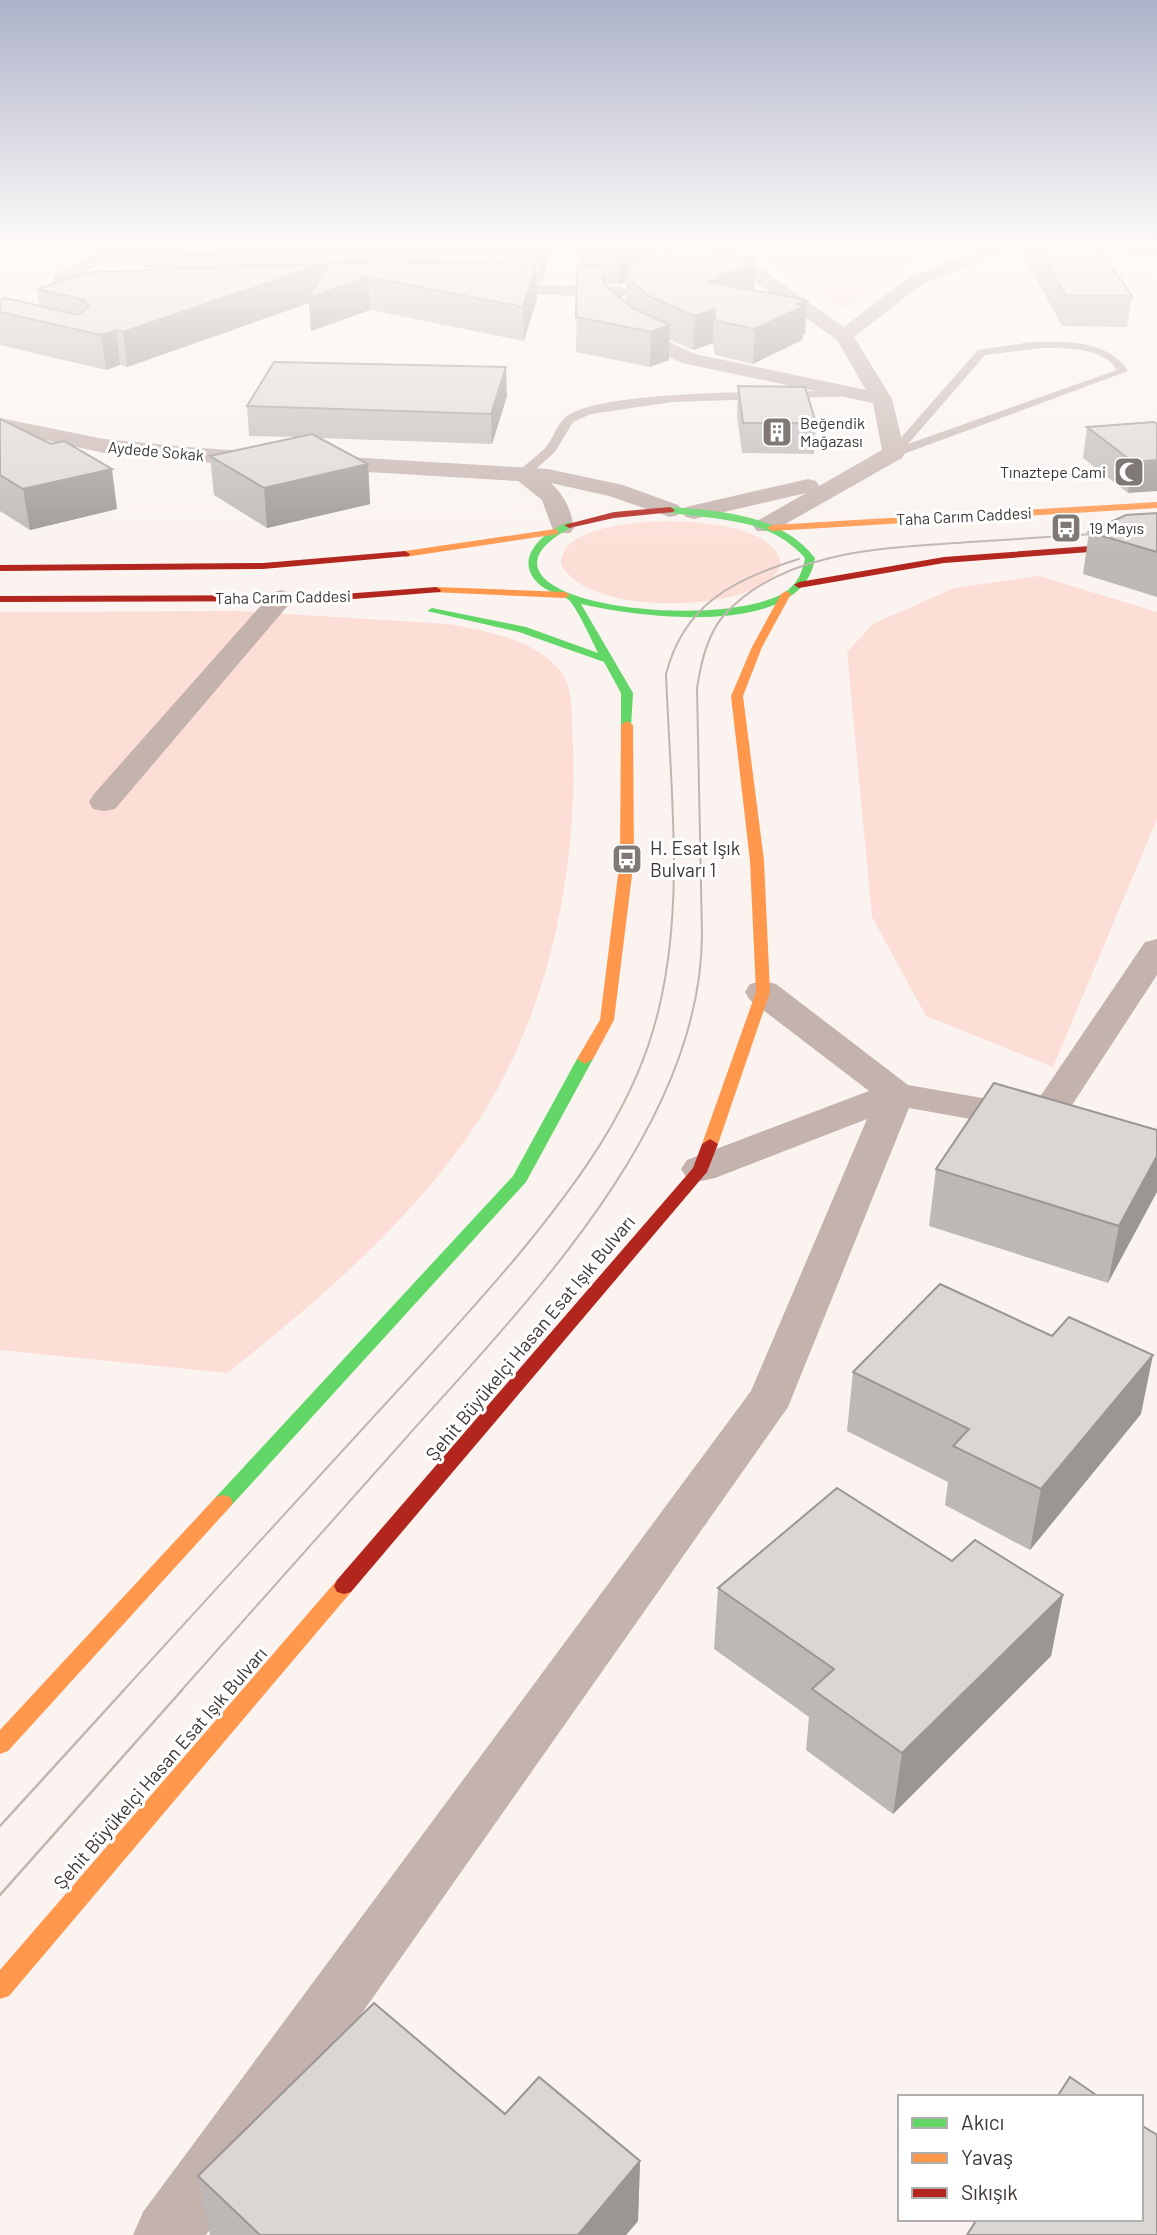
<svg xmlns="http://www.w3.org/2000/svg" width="1157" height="2235" font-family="Barlow,sans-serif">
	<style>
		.green { fill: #fcded6 }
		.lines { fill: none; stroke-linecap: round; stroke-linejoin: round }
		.lane { fill: #c4b2ad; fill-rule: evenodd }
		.street { fill: #c4b2ad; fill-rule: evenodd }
		.fast { fill: #63d668; fill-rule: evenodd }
		.slow { fill: #ff974d; fill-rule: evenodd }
		.jam { fill: #b3261e; fill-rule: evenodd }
		.tram-far1 { stroke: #c0b5b1; stroke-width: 2 }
		.tram { stroke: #c0b5b1; stroke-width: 2.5 }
		.wall { fill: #bdb8b5; fill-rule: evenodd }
		.shaded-wall { fill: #9a9694 }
		.building { fill: #dcd6d3; stroke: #9a9694; stroke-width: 2 }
		.labels { text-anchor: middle; stroke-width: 6; stroke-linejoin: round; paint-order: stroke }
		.far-poi-label { font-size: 16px; fill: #3d3633; stroke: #fff; text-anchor: start }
		.far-street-label { font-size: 16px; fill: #3d3633; stroke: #fff }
		.poi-label { font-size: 19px; fill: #3d3633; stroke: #fff; text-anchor: start }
		.street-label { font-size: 19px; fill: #3d3633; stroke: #fff }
	</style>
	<rect width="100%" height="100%" fill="#faf3f0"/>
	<g class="green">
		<polygon points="742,246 913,246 931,250 843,309"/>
		<path d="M665,521C694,521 766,525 779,557C783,566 777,574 770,580C731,612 586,615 561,564C561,526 638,522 665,521Z"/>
		<polygon points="1039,576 1157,612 1157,819 1053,1067 926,1016 872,917 847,652 873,624 954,588"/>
		<path d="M238,611L449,624C488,631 543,641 565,678C573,692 572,729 573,746C577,872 550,1007 482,1115C416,1218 322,1298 227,1373L0,1350V612Z"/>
	</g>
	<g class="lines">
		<g class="lane">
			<path d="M1032,342C1065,341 1109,340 1128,371L898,456H890V450L978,350ZM1042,348C1065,348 1103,347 1117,370L908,444L985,355Z"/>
			<path d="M854,391L860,394L858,396L672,402L591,414L573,422L555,452L527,477L517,474C525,464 536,457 545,448C553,440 556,425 566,417C601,388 800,392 854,391Z"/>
		</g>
		<g class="street">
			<path d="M109,246H129L71,280V299L62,304L56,303C51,296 51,281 56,274Z"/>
			<polygon points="697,246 720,246 735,251 844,327 909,277 989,246 1026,246 1024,250 1004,252 921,285 854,337 892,399 905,453 902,458 773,531 757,531 753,526 757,521 806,493 694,519 686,517 682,512 686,507 808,479 816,481 819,486 882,450 873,403 682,363 633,340 615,321 617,317 631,317 647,332 695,354 866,390 837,340 723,259 699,250"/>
			<polygon points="1078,246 1157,247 1157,257 1086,251"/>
			<polygon points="484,284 621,287 630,292 621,297 478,293 475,289"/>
			<path d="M0,418L104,439L200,448L548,469L623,485L678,505L682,510L678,515L670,517L609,496L551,483C565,496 571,510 574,528L570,533H554L542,500L518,481L200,462L104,453L0,430Z"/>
			<polygon points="281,590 290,593 294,598 290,603 115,809 104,811 93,809 89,802 93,795 272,593"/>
			<polygon points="1157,939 1157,975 1057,1128 1043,1132 909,1108 788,1407 206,2235 133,2235 143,2212 751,1391 867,1119 715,1178 701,1181 687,1178 681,1169 687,1160 869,1091 750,1000 745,992 750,984 763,981 776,984 908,1085 1033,1107 1145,942"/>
		</g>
		<g class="fast">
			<path d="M670,507C722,511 780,514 815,558C803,640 638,617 581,604L633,693L631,727L627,729L621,725V693L604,662L519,632L427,611L432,608L526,627L598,653C592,641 577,608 569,600C561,594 548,592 540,585C511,560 543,531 569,522L574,525L572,527C555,536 523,556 544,578C581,616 746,622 788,590C798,582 803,571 805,558C768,516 717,521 667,512L665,510Z"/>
			<polygon points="585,1054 593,1059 526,1182 230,1507 223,1509 216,1507 213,1502 216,1497 513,1176 577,1059"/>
		</g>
		<g class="slow">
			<polygon points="1157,502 1157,508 772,531 767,528 772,525"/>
			<polygon points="555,529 558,530 558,534 405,557 400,554 405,551"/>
			<polygon points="436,587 565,592 570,595 565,598 432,592 431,590"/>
			<polygon points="786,591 791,594 762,647 743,696 764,861 770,992 718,1144 710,1149 702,1144 756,992 750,861 731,696 752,647 781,594"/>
			<polygon points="627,721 633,725 634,859 614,1020 593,1059 585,1064 577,1059 600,1020 620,859 621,725"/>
			<polygon points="223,1495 230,1497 233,1502 230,1507 8,1751 0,1754 0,1730 216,1497"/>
			<polygon points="344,1578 351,1580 354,1586 351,1592 9,1996 0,1999 0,1970 337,1580"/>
		</g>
		<g class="jam">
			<polygon points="670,507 675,510 673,512 614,518 569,528 564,525 614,512"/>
			<polygon points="1157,541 1157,547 944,563 799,588 794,585 799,582 944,557"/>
			<polygon points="405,551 410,554 409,556 263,569 0,571 0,565 263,563"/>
			<polygon points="436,587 441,590 440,592 329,601 0,602 0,596 329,595"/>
			<polygon points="710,1139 718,1144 707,1172 351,1592 344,1594 337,1592 334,1586 337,1580 693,1168 702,1144"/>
		</g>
		<g class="tram-far1">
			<path d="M122,1692C207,1599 292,1506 377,1413C425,1361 473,1309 519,1254C580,1180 637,1103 659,1008C685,900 670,784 666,674C684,604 734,579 799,559"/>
			<path d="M180,1692C255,1608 330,1524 405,1439C525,1304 701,1128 702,935L697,688C701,663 707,634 725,614C785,549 888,548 970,542C1017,539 1063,536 1109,533"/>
		</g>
		<g class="tram">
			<polyline points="0,1826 124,1690"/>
			<polyline points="0,1895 182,1690"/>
		</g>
	</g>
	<g class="wall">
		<polygon points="114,246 553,246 542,283 537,283 537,298 524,341 370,310 311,331 309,303 127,367 120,365 106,370 0,345 0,300 39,306 37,289 150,270 150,268 115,259"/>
		<path d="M578,246H655L654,257L754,290L805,334L803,335L802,340L753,364L715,355L713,343L693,350L669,339V360L650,367L576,352ZM626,282V303L606,286V284H619Z"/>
		<polygon points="1022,246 1097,246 1132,296 1127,327 1062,326 1022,253"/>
		<polygon points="738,386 816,423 814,454 742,453 737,416"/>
		<polygon points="507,396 492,444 320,438 368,464 370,504 267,528 214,495 210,456 296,437 249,436 247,406"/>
		<polygon points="0,419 117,509 30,530 0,511"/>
		<polygon points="1154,422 1128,493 1083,458 1087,427"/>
		<polygon points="1157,513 1157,597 1083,574 1089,532"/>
		<polygon points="1157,1130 1108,1283 929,1226 936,1169"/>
		<polygon points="853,1372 1141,1414 1030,1550 945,1505 948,1482 847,1431"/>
		<polygon points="952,1561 1063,1595 1051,1656 893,1814 806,1750 809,1717 714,1649 718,1588"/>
		<polygon points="505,2114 640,2161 638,2221 626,2235 210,2235 198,2176"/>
	</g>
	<g class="shaded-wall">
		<polygon points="543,246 553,246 542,283 541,251"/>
		<polygon points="638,246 655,246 654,272 627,277 626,282 619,284 619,252"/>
		<polygon points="756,258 754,290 714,309 713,343 693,350 695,316 708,282"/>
		<polygon points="323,264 325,292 368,277 370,310 311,331 309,303 127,367 123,332"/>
		<polygon points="536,265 537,298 524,341 523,307"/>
		<polygon points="606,267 606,300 602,278"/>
		<polygon points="807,300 805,334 803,335 802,340 753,364 755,329"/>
		<polygon points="670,325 669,360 650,367 651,332"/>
		<polygon points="116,330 120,365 106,370 101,335"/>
		<polygon points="506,367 507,396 492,444 491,414"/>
		<polygon points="1157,460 1157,491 1128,493 1133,462"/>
		<polygon points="368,464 370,504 267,528 264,488"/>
		<polygon points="112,469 117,509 30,530 23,489"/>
		<polygon points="1157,1156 1157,1192 1108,1283 1119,1226"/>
		<polygon points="1153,1355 1141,1414 1030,1550 1041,1489"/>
		<polygon points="1063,1595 1051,1656 893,1814 902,1753"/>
		<polygon points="640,2161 638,2221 626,2235 578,2235"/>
	</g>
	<g class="building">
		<polygon points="179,246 543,246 541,251 380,247 149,255"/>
		<polygon points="578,246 638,246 619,252 578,251"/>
		<polygon points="687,246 756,258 746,262 753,263 708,282 807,300 797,304 804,306 755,329 716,321 714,309 695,316 649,296 627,277 631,264"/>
		<polygon points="1037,246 1097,246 1132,296 1066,296"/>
		<polygon points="380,262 536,265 523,307 368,277 308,298 329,264"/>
		<polygon points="323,264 123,332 116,330 101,335 0,312 0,300 6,298 78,315 89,307 84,300 37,289 92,272"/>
		<polygon points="577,266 606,267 602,278 604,284 632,308 670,325 651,332 576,317"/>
		<polygon points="274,362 506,367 491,414 247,406"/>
		<polygon points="738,386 805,387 816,423 743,423"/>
		<polygon points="0,419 51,444 64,441 112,469 23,489 0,475"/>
		<polygon points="1154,422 1157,424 1157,460 1133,462 1087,427"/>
		<polygon points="312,434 368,464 264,488 210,456"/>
		<polygon points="1157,513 1157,552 1089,532 1126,515"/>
		<polygon points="994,1083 1157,1130 1157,1156 1119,1226 936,1169"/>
		<polygon points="940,1284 1052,1336 1069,1317 1153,1355 1041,1489 953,1446 969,1429 853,1372"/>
		<polygon points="837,1488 952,1561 975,1540 1063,1595 902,1753 812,1689 834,1669 718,1588"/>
		<polygon points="374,2003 505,2114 539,2077 640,2161 578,2235 260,2235 198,2176"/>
		<polygon points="1070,2077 1099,2097 1057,2097"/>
		<polygon points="1141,2125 1157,2135 1157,2235 967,2235 977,2219 1141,2219"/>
	</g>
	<linearGradient id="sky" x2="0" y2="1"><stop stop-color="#adb2c9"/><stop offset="0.44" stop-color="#fdfaf8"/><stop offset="1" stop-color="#fdfaf8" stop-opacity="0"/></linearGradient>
	<rect width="1157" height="559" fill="url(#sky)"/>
	<defs>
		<g id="building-square" transform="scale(1.575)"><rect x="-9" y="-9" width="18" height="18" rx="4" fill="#7f7875" stroke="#fff"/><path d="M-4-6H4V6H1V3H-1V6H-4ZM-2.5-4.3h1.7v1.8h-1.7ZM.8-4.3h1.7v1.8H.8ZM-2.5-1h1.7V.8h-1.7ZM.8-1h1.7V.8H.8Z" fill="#fff"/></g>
		<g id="mosque-square" transform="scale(1.575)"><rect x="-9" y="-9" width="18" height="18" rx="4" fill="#7f7875" stroke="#fff"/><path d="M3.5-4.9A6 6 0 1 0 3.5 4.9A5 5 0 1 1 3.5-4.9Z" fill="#fff"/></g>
		<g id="bus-square" transform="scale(1.575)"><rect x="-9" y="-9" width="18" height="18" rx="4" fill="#7f7875" stroke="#fff"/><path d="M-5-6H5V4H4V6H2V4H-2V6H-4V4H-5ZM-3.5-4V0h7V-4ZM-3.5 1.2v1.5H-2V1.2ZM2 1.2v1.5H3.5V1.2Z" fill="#fff"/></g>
	</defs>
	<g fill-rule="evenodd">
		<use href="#building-square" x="777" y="432"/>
		<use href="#mosque-square" x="1129" y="472"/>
		<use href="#bus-square" x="1066" y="528"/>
		<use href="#bus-square" x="627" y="859"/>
	</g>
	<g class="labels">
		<g class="far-poi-label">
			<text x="800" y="429">Beğendik<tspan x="800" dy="18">Mağazası</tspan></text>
			<text x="1106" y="478" text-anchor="end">Tınaztepe Cami</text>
			<text x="1089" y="534">19 Mayıs</text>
		</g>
		<g class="far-street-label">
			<text transform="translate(156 451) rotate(5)" y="6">Aydede Sokak</text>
			<text transform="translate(964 516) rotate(-3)" y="6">Taha Carım Caddesi</text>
			<text transform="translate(283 597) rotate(-1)" y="6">Taha Carım Caddesi</text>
		</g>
		<g class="poi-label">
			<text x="650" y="855">H. Esat Işık<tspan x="650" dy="22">Bulvarı 1</tspan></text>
		</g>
		<g class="street-label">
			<text transform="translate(530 1338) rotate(-50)" y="7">Şehit Büyükelçi Hasan Esat Işık Bulvarı</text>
			<text transform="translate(160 1768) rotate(-49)" y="7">Şehit Büyükelçi Hasan Esat Işık Bulvarı</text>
		</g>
	</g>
	<rect x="898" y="2095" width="245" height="126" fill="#ffffff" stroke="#b1afad" stroke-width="2"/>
	<rect x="912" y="2118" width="35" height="10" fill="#63d668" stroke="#b1afad" stroke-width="2"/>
	<text x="961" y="2130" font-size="21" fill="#3d3633">Akıcı</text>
	<rect x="912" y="2153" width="35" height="10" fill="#ff974d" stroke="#b1afad" stroke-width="2"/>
	<text x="961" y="2165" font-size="21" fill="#3d3633">Yavaş</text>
	<rect x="912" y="2188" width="35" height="10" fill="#b3261e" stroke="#b1afad" stroke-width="2"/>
	<text x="961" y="2200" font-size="21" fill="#3d3633">Sıkışık</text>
</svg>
